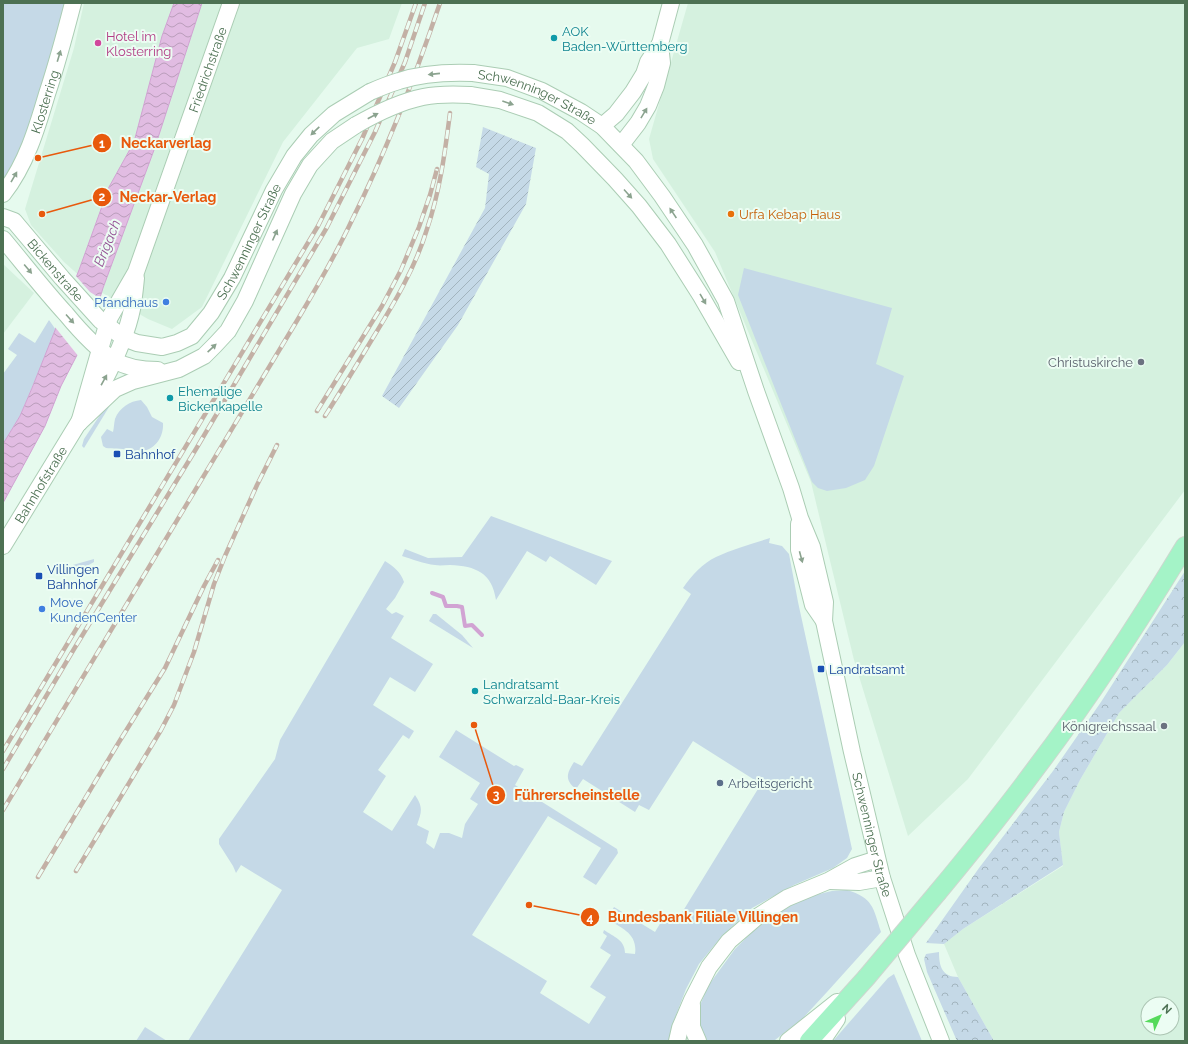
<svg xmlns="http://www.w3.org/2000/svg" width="1188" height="1044" font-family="Raleway,sans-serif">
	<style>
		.residential { fill: #d5f1df; fill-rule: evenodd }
		.green { fill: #c5d9e7 }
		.forest { fill: url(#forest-crowns) }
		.garden { fill: url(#garden-furrows) }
		.water { fill: url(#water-waves); stroke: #d1a3d3 }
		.pier { fill: #e6faee }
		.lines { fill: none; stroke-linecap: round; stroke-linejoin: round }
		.stream { stroke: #d1a3d3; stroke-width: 4 }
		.secondary-casing { stroke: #abcdb4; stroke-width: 18 }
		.primary-casing { stroke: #cdd7cf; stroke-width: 20 }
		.secondary { stroke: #fff; stroke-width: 16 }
		.primary { stroke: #a4f3c7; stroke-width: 18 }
		.rail-casing { stroke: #c3b0a5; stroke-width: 4.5 }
		.rail { stroke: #ecfdf3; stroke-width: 3; stroke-dasharray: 9; stroke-linecap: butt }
		.secondary-bridge-casing { stroke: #abcdb4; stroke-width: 18; stroke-linecap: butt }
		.primary-bridge-casing { stroke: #cdd7cf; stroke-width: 20; stroke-linecap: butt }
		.secondary-bridge { stroke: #fff; stroke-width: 16 }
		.primary-bridge { stroke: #a4f3c7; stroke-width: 18 }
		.oneway { fill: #8ba38f }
		.culture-dot { fill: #0f9aa8; stroke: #ecfdf3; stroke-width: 1.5 }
		.hotel-dot { fill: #d1479c; stroke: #ecfdf3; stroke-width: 1.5 }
		.food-dot { fill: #e8710a; stroke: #ecfdf3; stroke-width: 1.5 }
		.shop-dot { fill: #3f7fe0; stroke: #ecfdf3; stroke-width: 1.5 }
		.worship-dot { fill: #6b7280; stroke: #ecfdf3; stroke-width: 1.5 }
		.transit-dot { fill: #1a4fb4; stroke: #ecfdf3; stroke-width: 1.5 }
		.service-dot { fill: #5c6f8a; stroke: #ecfdf3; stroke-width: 1.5 }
		.labels { text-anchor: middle; stroke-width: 4; stroke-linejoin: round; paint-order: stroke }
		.culture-label { font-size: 13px; fill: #0d838f; stroke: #ecfdf3; text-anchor: start }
		.hotel-label { font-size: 13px; fill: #b23c85; stroke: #ecfdf3; text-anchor: start }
		.street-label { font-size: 13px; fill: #4d7153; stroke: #ecfdf3 }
		.food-label { font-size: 13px; fill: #c56008; stroke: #ecfdf3; text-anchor: start }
		.shop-label { font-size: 13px; fill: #366cbe; stroke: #ecfdf3; text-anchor: end }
		.worship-label { font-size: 13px; fill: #5b616d; stroke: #ecfdf3; text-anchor: end }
		.transit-label { font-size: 13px; fill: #164399; stroke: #ecfdf3; text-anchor: start }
		.service-label { font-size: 13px; fill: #4e5e75; stroke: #ecfdf3; text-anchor: start }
		.water-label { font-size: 14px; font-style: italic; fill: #955296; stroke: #ecfdf3 }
		.leader { fill: none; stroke: #e8590c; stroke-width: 1.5 }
		.callout-dot { fill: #e8590c; stroke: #ecfdf3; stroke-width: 1.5 }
		.mark-label { font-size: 12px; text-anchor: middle; font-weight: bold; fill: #fff }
		.callout-label { font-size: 14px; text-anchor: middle; font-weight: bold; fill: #e8590c; stroke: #ecfdf3; stroke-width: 4; stroke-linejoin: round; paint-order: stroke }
	</style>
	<defs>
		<pattern id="forest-crowns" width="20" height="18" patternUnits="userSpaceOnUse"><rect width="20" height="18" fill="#c5d9e7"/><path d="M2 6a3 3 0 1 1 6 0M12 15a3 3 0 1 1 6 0" fill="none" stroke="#a2b4be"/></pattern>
		<pattern id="garden-furrows" width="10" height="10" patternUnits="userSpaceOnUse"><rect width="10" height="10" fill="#c5d9e7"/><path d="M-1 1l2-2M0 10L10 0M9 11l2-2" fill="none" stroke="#a2b4be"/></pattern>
		<pattern id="water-waves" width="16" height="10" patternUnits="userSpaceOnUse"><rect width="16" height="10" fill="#e1bce2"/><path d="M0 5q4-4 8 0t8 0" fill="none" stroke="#b99dba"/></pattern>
	</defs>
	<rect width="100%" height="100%" fill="#e6faee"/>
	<g class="residential">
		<polygon points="84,3 402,3 389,39 357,48 283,142 202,307 172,329 148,319 92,287 64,262 31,225 25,209 74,48"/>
		<polygon points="688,3 1185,3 1185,490 968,779 908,836 854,660 811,482 715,252 653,159 649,139"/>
		<polygon points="3,264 34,293 3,334"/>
		<path d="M1185,642V1041H994L958,977L944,944L963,929L1063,866L1059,832L1064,812L1080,780L1119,713L1167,665ZM1148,1004H1172V1028H1148Z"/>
	</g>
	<g class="green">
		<polygon points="3,3 65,3 58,31 32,123 15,165 3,182"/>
		<polygon points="744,268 892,308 876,364 904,376 874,466 865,480 846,488 827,491 818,488 812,482 738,295"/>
		<polygon points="49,320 56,330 20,416 3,444 3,374 17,355 8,349 19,333 35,343"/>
		<path d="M141,400L147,407L152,417L163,423C164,438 154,450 140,452C135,452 132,450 128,450C121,448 113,449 106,448L103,446L101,437L107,429L113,432C114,428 114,423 115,419C119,408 130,401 141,400Z"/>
		<polygon points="111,403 109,407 84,448 82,446 84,439 106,406"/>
		<path d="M491,516L612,561L596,585L550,556L546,562L527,551L496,600C492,573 476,566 450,565C445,565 440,566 435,565C424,564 412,559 402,556L405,549L428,558L462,557Z"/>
		<path d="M770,538L769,543L782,546L789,554L798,602L852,849L847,858L833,868L794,885L752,908L722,936L699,964L686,989L673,1023L669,1041H188L282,890L241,865L236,873L233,866L219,844V839L275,759L280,740L385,561C393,566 401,572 404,582L395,598L386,609L392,614L396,612L404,616L391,638L433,664L415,692L390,677L373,705L414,731L409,739L403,735L378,770L386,776L363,812L392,831L415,795C423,807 422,811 417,825L429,831L426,843L434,849L440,833H449L462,838L465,824L478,804L470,799L480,783L439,757L456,730L514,766L516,765L524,769L515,785L617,849L618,853L596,885L583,877L601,848L548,816L472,935L547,981L540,993L589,1024L606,997L590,987L611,955L600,948L607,936L603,933L604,930C614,937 625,940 625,953L635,954C638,934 622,928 607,919L614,907L655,932L664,917L675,924L761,784L693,741L649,810L639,805L635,812L583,779L576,789C564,780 567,773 574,762L582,766L691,594L683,588C691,576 703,563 716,557C733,549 752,544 770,538Z"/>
		<polygon points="94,559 94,562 85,567 58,573 55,570"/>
		<polygon points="433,614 436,614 462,635 473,648 429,621"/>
		<path d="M847,890C873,898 873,907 881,932L827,992L803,1018L775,1040L774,1041H708L702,1034L700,1021L701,1003L708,986L735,949L752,932L772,917L792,905L815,895L832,891Z"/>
		<polygon points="894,974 922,1041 833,1041 888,978"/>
		<polygon points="145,1027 167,1041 136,1041"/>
	</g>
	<g class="forest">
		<polygon points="1185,571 1185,642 1167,665 1119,713 1080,780 1064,812 1059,832 1063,865 963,929 944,944 926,943 979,868 1053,771 1101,702"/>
		<path d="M939,952C939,966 942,977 958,977L994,1041H957L927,972L924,959L926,954Z"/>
	</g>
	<polygon class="garden" points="483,127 536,148 526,204 458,325 399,408 382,396 485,208 489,174 476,167"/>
	<polygon class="water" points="174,3 202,3 154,150 103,288 90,330 61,386 45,426 3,503 3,444 20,416 32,388 79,270 109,187 134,142 162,36"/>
	<polygon class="pier" points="75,275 90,292 98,297 103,297 92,330 79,357 55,327"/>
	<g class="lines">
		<polyline class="stream" points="432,593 443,597 446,606 457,606 462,607 465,626 472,625 482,635"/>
		<g class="secondary-casing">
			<g id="secondary">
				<path id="s1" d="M473,73L507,78L542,91L581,112L602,126L636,161L662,196L695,245L726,301L756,391L791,488L800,518L812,547L825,602L824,621L852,752L882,878L907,955L941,1041"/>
				<polyline points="470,95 500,100 538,113 567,131 582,145 615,179 639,206 668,244 701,296 739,362"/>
				<polyline points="602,126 616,114 633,92 644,74 648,62 660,44"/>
				<polyline points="621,145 638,123 648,106 656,86 662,63 660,44 671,3"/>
				<path id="s2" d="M3,194C26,165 37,128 47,94C57,64 65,34 73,3"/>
				<path id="s3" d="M3,217L14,221L62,278L100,320L124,338L137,343L162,347L177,343L192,336L211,313L232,278L274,190L294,156L311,135L334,114L370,92"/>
				<path d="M3,239C24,264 44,290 66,314C80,331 95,348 114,360C127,368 143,370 158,370"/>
				<path id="s4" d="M79,423L107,325L110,317L136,272L231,3"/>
				<polyline points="79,423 115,389 133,381 179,369 204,356 215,345 228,331 245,301 293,194 310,165 332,141 356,125"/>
				<polyline points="799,524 799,550 813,605 824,621"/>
				<path id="s5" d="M3,546L104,381C116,358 127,334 132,309C134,299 135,288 136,278"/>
				<polyline points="830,881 859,882 882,878"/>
				<polyline points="692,1005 692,1027 698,1041"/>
				<polyline points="677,1041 680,1028 692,1000 709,967 729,941 757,917 787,898 828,881 855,866 877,859"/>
				<polyline points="788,1041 837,1002"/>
				<polyline points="822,1041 837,1019"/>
			</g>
		</g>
		<g class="primary-casing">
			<g id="primary">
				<path d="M938,892C972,851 1005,810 1036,768C1090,697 1139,622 1185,546"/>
				<polyline points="809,1041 866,978"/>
			</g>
		</g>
		<use href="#secondary" class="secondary"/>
		<use href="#primary" class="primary"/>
		<g class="rail-casing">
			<g id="rail">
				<polyline points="317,411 382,306 401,270 419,227 430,195 437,169"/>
				<path d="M325,416C341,391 356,366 371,341C393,305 415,269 427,229C440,191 445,152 450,113"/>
				<polyline points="3,751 318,226 362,139 395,62 416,3"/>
				<polyline points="3,769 74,649 196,449 326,229 375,132 405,62 425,3"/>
				<path d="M3,810L298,319C317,287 336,254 352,220C387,150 415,77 440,3"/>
				<polyline points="76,871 161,730 174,705 194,652 214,584 225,556 257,485 277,445"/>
				<polyline points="38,877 119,742 165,668 204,586 218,560"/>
			</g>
		</g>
		<use href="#rail" class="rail"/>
		<g class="secondary-bridge-casing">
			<g id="secondary-bridge">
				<path d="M370,92C379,88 389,84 399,81C423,73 448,72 473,73"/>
				<path d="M356,125C377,113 399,102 423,97C438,94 454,94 470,95"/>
			</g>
		</g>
		<g class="primary-bridge-casing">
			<polyline id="primary-bridge" points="866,978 938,892"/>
		</g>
		<use href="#secondary-bridge" class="secondary-bridge"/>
		<use href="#primary-bridge" class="primary-bridge"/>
	</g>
	<defs><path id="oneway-solid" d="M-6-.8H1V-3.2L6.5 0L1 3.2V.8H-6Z"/></defs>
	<g class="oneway">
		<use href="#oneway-solid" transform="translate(59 56) rotate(-73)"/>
		<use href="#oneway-solid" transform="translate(434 74) rotate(174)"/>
		<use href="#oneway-solid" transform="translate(508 103) rotate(19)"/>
		<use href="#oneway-solid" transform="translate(644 113) rotate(-59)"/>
		<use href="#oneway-solid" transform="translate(373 116) rotate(-28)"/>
		<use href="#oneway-solid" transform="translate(315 131) rotate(136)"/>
		<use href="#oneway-solid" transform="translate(14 177) rotate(-60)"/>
		<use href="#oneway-solid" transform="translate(628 194) rotate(48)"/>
		<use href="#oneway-solid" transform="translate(673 213) rotate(-124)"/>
		<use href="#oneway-solid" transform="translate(275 235) rotate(-66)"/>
		<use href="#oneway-solid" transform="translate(28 269) rotate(50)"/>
		<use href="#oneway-solid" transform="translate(703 299) rotate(60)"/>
		<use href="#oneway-solid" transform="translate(70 319) rotate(48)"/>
		<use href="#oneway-solid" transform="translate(212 348) rotate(-43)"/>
		<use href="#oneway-solid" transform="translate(104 380) rotate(-61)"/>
		<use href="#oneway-solid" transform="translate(801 557) rotate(75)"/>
	</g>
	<g class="culture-dot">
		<circle cx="554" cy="38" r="4"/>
		<circle cx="170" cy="398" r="4"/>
		<circle cx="475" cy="691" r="4"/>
	</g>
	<circle class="hotel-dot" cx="98" cy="43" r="4"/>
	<circle class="food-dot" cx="731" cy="214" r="4"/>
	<g class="shop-dot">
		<circle cx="166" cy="302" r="4"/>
		<circle cx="42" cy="609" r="4"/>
	</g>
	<g class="worship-dot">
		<circle cx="1141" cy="362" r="4"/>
		<circle cx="1164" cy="726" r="4"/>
	</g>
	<g class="transit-dot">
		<rect x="113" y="450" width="8" height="8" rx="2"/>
		<rect x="35" y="572" width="8" height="8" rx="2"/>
		<rect x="817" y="665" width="8" height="8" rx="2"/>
	</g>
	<circle class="service-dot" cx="720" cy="783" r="4"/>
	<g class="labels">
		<g class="culture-label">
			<text x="562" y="36">AOK<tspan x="562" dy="15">Baden-Württemberg</tspan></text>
			<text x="178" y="396">Ehemalige<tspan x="178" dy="15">Bickenkapelle</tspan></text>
			<text x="483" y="689">Landratsamt<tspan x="483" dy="15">Schwarzald-Baar-Kreis</tspan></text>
		</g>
		<g class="hotel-label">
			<text x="106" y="41">Hotel im<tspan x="106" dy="15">Klosterring</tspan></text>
		</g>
		<g class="street-label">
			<text dy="5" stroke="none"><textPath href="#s4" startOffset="377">Friedrichstraße</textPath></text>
			<text dy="5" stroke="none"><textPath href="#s1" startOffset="69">Schwenninger Straße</textPath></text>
			<text dy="5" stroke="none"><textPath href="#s2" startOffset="102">Klosterring</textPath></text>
			<text dy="5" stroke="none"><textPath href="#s3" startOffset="355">Schwenninger Straße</textPath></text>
			<text dy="5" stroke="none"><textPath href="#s3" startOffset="76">Bickenstraße</textPath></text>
			<text dy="5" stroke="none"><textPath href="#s5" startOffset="72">Bahnhofstraße</textPath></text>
			<text dy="5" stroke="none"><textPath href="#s1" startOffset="912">Schwenninger Straße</textPath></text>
		</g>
		<g class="food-label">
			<text x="739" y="219">Urfa Kebap Haus</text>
		</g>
		<g class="shop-label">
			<text x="158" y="307">Pfandhaus</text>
			<text x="50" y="607" text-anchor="start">Move<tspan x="50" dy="15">KundenCenter</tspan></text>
		</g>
		<g class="worship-label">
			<text x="1133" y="367">Christuskirche</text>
			<text x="1156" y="731">Königreichssaal</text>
		</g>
		<g class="transit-label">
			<text x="125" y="459">Bahnhof</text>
			<text x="47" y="574">Villingen<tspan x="47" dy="15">Bahnhof</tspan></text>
			<text x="829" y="674">Landratsamt</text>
		</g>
		<g class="service-label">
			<text x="728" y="788">Arbeitsgericht</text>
		</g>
		<g class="water-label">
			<text transform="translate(107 243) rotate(-68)" y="5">Brigach</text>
		</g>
	</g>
	<path class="leader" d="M38 158L102 143M42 214L102 197M474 725L496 795M529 905L590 917"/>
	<g class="callout-dot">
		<circle cx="38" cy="158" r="4"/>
		<circle cx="42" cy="214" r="4"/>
		<circle cx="474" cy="725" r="4"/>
		<circle cx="529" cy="905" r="4"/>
		<circle cx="102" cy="143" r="10"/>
		<circle cx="102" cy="197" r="10"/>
		<circle cx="496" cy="795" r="10"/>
		<circle cx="590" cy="917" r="10"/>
	</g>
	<g class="mark-label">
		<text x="102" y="148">1</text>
		<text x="102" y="201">2</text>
		<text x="496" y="799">3</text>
		<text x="590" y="922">4</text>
	</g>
	<g class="callout-label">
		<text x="166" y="148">Neckarverlag</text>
		<text x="168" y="202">Neckar-Verlag</text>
		<text x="577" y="800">Führerscheinstelle</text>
		<text x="703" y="922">Bundesbank Filiale Villingen</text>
	</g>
	<rect width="1188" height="1044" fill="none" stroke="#4d7153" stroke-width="8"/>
	<g transform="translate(1160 1016) rotate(45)"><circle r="19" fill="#ecfdf3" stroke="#acc5b3"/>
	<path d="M0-3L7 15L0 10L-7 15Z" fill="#55da5b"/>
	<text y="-6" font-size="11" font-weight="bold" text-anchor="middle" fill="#4d7153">N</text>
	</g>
</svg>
